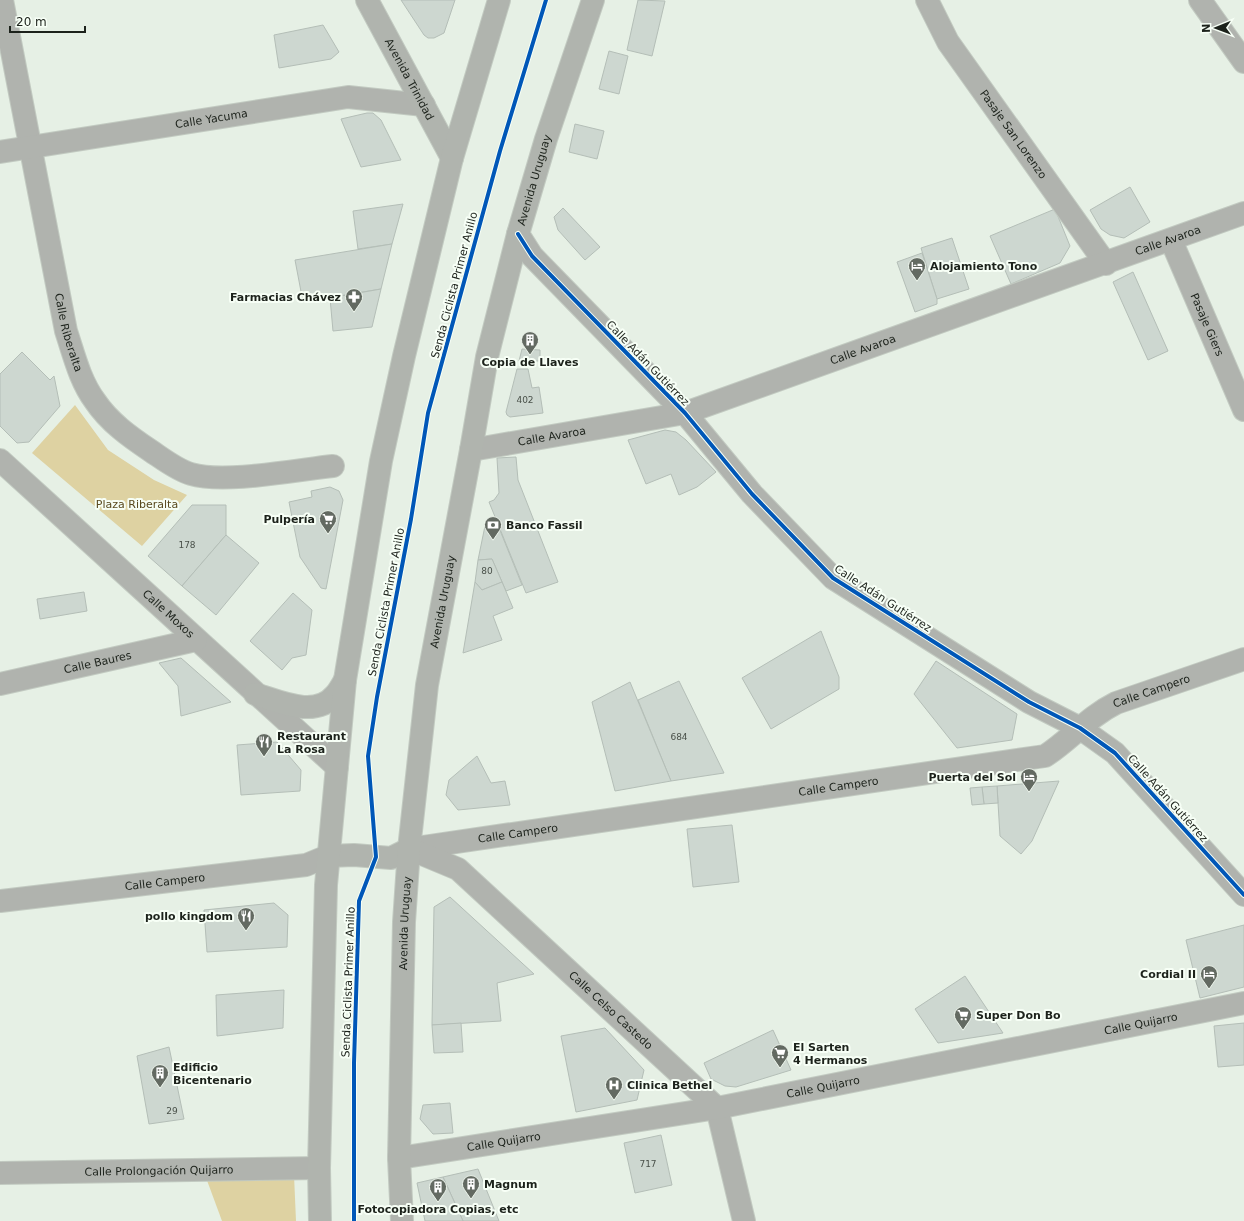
<svg xmlns="http://www.w3.org/2000/svg" width="1244" height="1221" font-family="'DejaVu Sans',sans-serif">
	<style>
		.green { fill: #ded2a2 }
		.building { fill: #cdd7d0; stroke: #b4beb7 }
		.lines { fill: none; stroke-linecap: round; stroke-linejoin: round }
		.minor-casing { stroke: #c2cac1; stroke-width: 24 }
		.major-casing { stroke: #c2cac1; stroke-width: 24 }
		.minor { stroke: #b0b3ae; stroke-width: 22 }
		.major { stroke: #b0b4ae; stroke-width: 22 }
		.cycleway-casing { stroke: #f7fff6; stroke-width: 6 }
		.cycleway { stroke: #0057b8; stroke-width: 4 }
		.labels { text-anchor: middle; stroke-width: 4; stroke-linejoin: round; paint-order: stroke }
		.number-label { font-size: 9px; fill: #495049 }
		.street-label { font-size: 11px; fill: #1c221b; stroke: #f7fff6 }
		.poi-label { font-size: 11px; font-weight: bold; fill: #1c221b; stroke: #f7fff6; text-anchor: start }
		.park-label { font-size: 11px; fill: #59491e; stroke: #f7fff6 }
	</style>
	<rect width="100%" height="100%" fill="#e6f0e5"/>
	<g class="green">
		<polygon points="75,405 108,450 154,480 187,495 142,546 32,453"/>
		<polygon points="205,1175 294,1175 296,1221 222,1221"/>
	</g>
	<g class="building">
		<polygon points="401,0 455,0 444,33 434,38 428,38 424,35"/>
		<polygon points="638,0 665,1 652,56 627,50"/>
		<polygon points="323,25 339,52 331,59 279,68 274,35"/>
		<polygon points="609,51 628,56 619,94 599,89"/>
		<polygon points="367,113 373,113 381,120 401,160 361,167 341,119"/>
		<polygon points="575,124 604,131 597,159 569,152"/>
		<polygon points="1130,187 1150,222 1124,238 1110,235 1101,229 1090,210"/>
		<polygon points="403,204 392,244 358,249 353,211"/>
		<polygon points="563,208 600,247 585,260 558,230 554,217"/>
		<polygon points="1055,209 1070,246 1060,263 1011,284 990,236"/>
		<polygon points="952,238 969,289 937,299 921,248"/>
		<polygon points="392,244 381,289 303,302 295,260"/>
		<polygon points="922,253 937,299 937,304 915,312 897,262"/>
		<polygon points="1133,272 1168,351 1148,360 1113,282"/>
		<polygon points="381,289 372,327 333,331 330,298"/>
		<polygon points="522,349 540,350 540,361 519,361"/>
		<polygon points="22,352 50,380 54,376 60,406 29,442 17,443 0,426 0,374"/>
		<polygon points="517,369 528,369 532,388 539,387 543,413 510,417 507,415 506,412"/>
		<polygon points="665,430 676,432 686,440 716,472 697,487 679,495 671,474 646,484 628,440"/>
		<polygon points="516,457 518,480 558,582 526,593 489,502 494,500 499,493 497,458"/>
		<polygon points="330,487 339,491 343,500 326,589 321,588 300,557 289,502 312,497 311,491"/>
		<polygon points="192,505 226,505 226,535 182,586 148,556"/>
		<polygon points="495,518 522,585 506,591 492,559 478,560 486,521"/>
		<polygon points="226,535 259,563 216,615 182,586"/>
		<polygon points="492,559 502,582 482,590 475,582 478,560"/>
		<polygon points="475,582 482,590 502,582 513,608 493,616 502,640 463,653"/>
		<polygon points="84,592 87,611 40,619 37,599"/>
		<polygon points="293,593 312,610 306,655 292,658 282,670 250,641"/>
		<polygon points="821,631 839,677 839,689 771,729 742,678"/>
		<polygon points="181,658 231,702 181,716 178,686 159,663"/>
		<polygon points="936,661 1017,714 1012,740 957,748 914,694"/>
		<polygon points="679,681 724,773 671,781 638,700"/>
		<polygon points="630,682 671,781 615,791 592,702"/>
		<polygon points="277,742 301,770 300,791 241,795 237,745"/>
		<polygon points="477,756 491,783 505,781 510,805 458,810 446,795 449,780"/>
		<polygon points="1059,781 1032,841 1021,854 1000,836 997,786"/>
		<polygon points="997,786 998,803 984,804 982,787"/>
		<polygon points="982,787 984,804 972,805 970,788"/>
		<polygon points="732,825 739,882 693,887 687,829"/>
		<polygon points="450,897 534,974 497,983 501,1021 432,1025 434,907"/>
		<polygon points="274,903 288,915 287,947 207,952 204,910"/>
		<polygon points="1244,925 1244,987 1200,998 1186,940"/>
		<polygon points="965,976 1003,1033 938,1043 915,1009"/>
		<polygon points="284,990 283,1028 217,1036 216,995"/>
		<polygon points="461,1023 463,1052 434,1053 432,1025"/>
		<polygon points="1244,1023 1244,1065 1218,1067 1214,1026"/>
		<polygon points="605,1028 644,1070 637,1100 576,1112 561,1036"/>
		<polygon points="773,1030 791,1070 736,1087 725,1086 711,1079 704,1063"/>
		<polygon points="169,1047 184,1119 149,1124 137,1056"/>
		<polygon points="450,1103 453,1133 433,1134 420,1119 423,1105"/>
		<polygon points="661,1135 672,1185 635,1193 624,1143"/>
		<polygon points="478,1169 499,1221 463,1221 443,1177"/>
		<polygon points="443,1177 463,1221 425,1221 417,1183"/>
	</g>
	<g class="lines">
		<g class="minor-casing">
			<g id="minor">
				<path id="s1" d="M2,0L66,331C74,355 80,381 95,401C109,422 130,437 151,451C163,459 177,470 191,474C224,484 296,470 333,466"/>
				<path id="s2" d="M927,0L948,42L1106,264"/>
				<polyline points="1200,0 1244,62"/>
				<path id="s3" d="M0,152L348,97L424,105"/>
				<polyline points="518,234 532,256 685,413 752,494 833,578 1029,702 1080,728 1115,753 1244,895"/>
				<path id="s4" d="M1171,240L1244,410"/>
				<path id="s5" d="M471,450L685,413L1244,213"/>
				<path id="s6" d="M0,460L337,767"/>
				<path id="s7" d="M0,684L196,640"/>
				<path id="s8" d="M409,849L1045,756C1071,739 1088,717 1116,703L1244,659"/>
				<path id="s9" d="M410,849L458,869L717,1108L744,1221"/>
				<path id="s10" d="M0,901L306,865L328,856"/>
				<path id="s11" d="M399,1158L717,1108L1244,1003"/>
				<path id="s12" d="M0,1173L319,1168"/>
			</g>
		</g>
		<g class="major-casing">
			<g id="major">
				<path id="s13" d="M367,0L452,158"/>
				<path d="M255,694C279,701 315,719 335,695C339,691 342,685 345,680"/>
				<polyline points="328,856 354,855 391,858 409,849"/>
				<polyline points="320,1221 319,1168 326,885 345,680 381,461 404,356 452,158 499,0"/>
				<path id="s14" d="M402,1221L399,1158L404,922L409,849L427,685L471,450L487,357L518,234L546,139L593,0"/>
			</g>
		</g>
		<use href="#minor" class="minor"/>
		<use href="#major" class="major"/>
		<g class="cycleway-casing">
			<g id="cycleway">
				<polyline points="518,234 532,256 685,413 752,494 833,578 1029,702 1080,728 1115,753 1244,895"/>
				<polyline points="354,1221 354,1063 359,901 376,857 368,756 377,697 411,519 428,413 500,151 546,0"/>
			</g>
		</g>
		<use href="#cycleway" class="cycleway"/>
	</g>
	<defs>
		<g id="hotel-pin" transform="scale(0.9)"><path d="M0 17L-7.5 6A9.5 9.5 0 1 1 7.5 6Z" fill="#636a62" stroke="#f7fff6"/><path d="M-6-4.5h1.5V1H6V5H4.5V3h-9V5H-6ZM-4 0a1.8 1.8 0 1 1 3.6 0ZM.5 0V-2.5h3Q6-2.5 6 0Z" fill="#fff"/></g>
		<g id="pharmacy-pin" transform="scale(0.9)"><path d="M0 17L-7.5 6A9.5 9.5 0 1 1 7.5 6Z" fill="#636a62" stroke="#f7fff6"/><path d="M-2-6h4v4h4v4h-4v4h-4v-4h-4v-4h4Z" fill="#fff"/></g>
		<g id="building-pin" transform="scale(0.9)"><path d="M0 17L-7.5 6A9.5 9.5 0 1 1 7.5 6Z" fill="#636a62" stroke="#f7fff6"/><path d="M-4-6H4V6H1V3H-1V6H-4ZM-2.5-4.3h1.7v1.8h-1.7ZM.8-4.3h1.7v1.8H.8ZM-2.5-1h1.7V.8h-1.7ZM.8-1h1.7V.8H.8Z" fill="#fff"/></g>
		<g id="supermarket-pin" transform="scale(0.9)"><path d="M0 17L-7.5 6A9.5 9.5 0 1 1 7.5 6Z" fill="#636a62" stroke="#f7fff6"/><path d="M-6-5.5h2.5l.6 2H6L4.5 2H-2.5L-4.4-4H-6ZM-1.5 3.2a1.3 1.3 0 1 0 .1 0ZM3 3.2a1.3 1.3 0 1 0 .1 0Z" fill="#fff"/></g>
		<g id="bank-pin" transform="scale(0.9)"><path d="M0 17L-7.5 6A9.5 9.5 0 1 1 7.5 6Z" fill="#636a62" stroke="#f7fff6"/><path d="M-6-4H6V4H-6ZM0-2.3a2.3 2.3 0 1 0 0 4.6a2.3 2.3 0 1 0 0-4.6Z" fill="#fff"/></g>
		<g id="restaurant-pin" transform="scale(0.9)"><path d="M0 17L-7.5 6A9.5 9.5 0 1 1 7.5 6Z" fill="#636a62" stroke="#f7fff6"/><path d="M-5-6h1v4h1v-4h1v4h1v-4h1v5L-1.5 .5V6h-2V.5L-5-1ZM5-6V6H3V1.5H1.5Q1.5-4 5-6Z" fill="#fff"/></g>
		<g id="hospital-pin" transform="scale(0.9)"><path d="M0 17L-7.5 6A9.5 9.5 0 1 1 7.5 6Z" fill="#636a62" stroke="#f7fff6"/><path d="M-5-5h3v3.5h4V-5h3V5h-3V1.5h-4V5h-3Z" fill="#fff"/></g>
	</defs>
	<g fill-rule="evenodd">
		<use href="#hotel-pin" x="917" y="266"/>
		<use href="#pharmacy-pin" x="354" y="297"/>
		<use href="#building-pin" x="530" y="340"/>
		<use href="#supermarket-pin" x="328" y="519"/>
		<use href="#bank-pin" x="493" y="525"/>
		<use href="#restaurant-pin" x="264" y="742"/>
		<use href="#hotel-pin" x="1029" y="777"/>
		<use href="#restaurant-pin" x="246" y="916"/>
		<use href="#hotel-pin" x="1209" y="974"/>
		<use href="#supermarket-pin" x="963" y="1015"/>
		<use href="#supermarket-pin" x="780" y="1053"/>
		<use href="#building-pin" x="160" y="1073"/>
		<use href="#hospital-pin" x="614" y="1085"/>
		<use href="#building-pin" x="471" y="1184"/>
		<use href="#building-pin" x="438" y="1187"/>
	</g>
	<g class="labels">
		<g class="number-label">
			<text x="525" y="403">402</text>
			<text x="187" y="548">178</text>
			<text x="487" y="574">80</text>
			<text x="679" y="740">684</text>
			<text x="172" y="1114">29</text>
			<text x="648" y="1167">717</text>
		</g>
		<g class="street-label">
			<text dy="4" stroke="none"><textPath href="#s13" startOffset="90">Avenida Trinidad</textPath></text>
			<text dy="4" stroke="none"><textPath href="#s3" startOffset="214">Calle Yacuma</textPath></text>
			<text dy="4" stroke="none"><textPath href="#s2" startOffset="160">Pasaje San Lorenzo</textPath></text>
			<text dy="4" stroke="none"><textPath href="#s14" startOffset="1054">Avenida Uruguay</textPath></text>
			<text dy="4" stroke="none"><textPath href="#s5" startOffset="730">Calle Avaroa</textPath></text>
			<text transform="translate(454 285) rotate(-75)" y="4">Senda Ciclista Primer Anillo</text>
			<text dy="4" stroke="none"><textPath href="#s4" startOffset="92">Pasaje Giers</textPath></text>
			<text dy="4" stroke="none"><textPath href="#s1" startOffset="339">Calle Riberalta</textPath></text>
			<text dy="4" stroke="none"><textPath href="#s5" startOffset="406">Calle Avaroa</textPath></text>
			<text transform="translate(648 363) rotate(46)" y="4">Calle Adán Gutiérrez</text>
			<text dy="4" stroke="none"><textPath href="#s5" startOffset="82">Calle Avaroa</textPath></text>
			<text transform="translate(883 598) rotate(33)" y="4">Calle Adán Gutiérrez</text>
			<text transform="translate(386 602) rotate(-79)" y="4">Senda Ciclista Primer Anillo</text>
			<text dy="4" stroke="none"><textPath href="#s14" startOffset="622">Avenida Uruguay</textPath></text>
			<text dy="4" stroke="none"><textPath href="#s6" startOffset="228">Calle Moxos</textPath></text>
			<text dy="4" stroke="none"><textPath href="#s7" startOffset="100">Calle Baures</textPath></text>
			<text dy="4" stroke="none"><textPath href="#s8" startOffset="769">Calle Campero</textPath></text>
			<text dy="4" stroke="none"><textPath href="#s8" startOffset="434">Calle Campero</textPath></text>
			<text transform="translate(1168 798) rotate(48)" y="4">Calle Adán Gutiérrez</text>
			<text dy="4" stroke="none"><textPath href="#s8" startOffset="110">Calle Campero</textPath></text>
			<text dy="4" stroke="none"><textPath href="#s10" startOffset="166">Calle Campero</textPath></text>
			<text dy="4" stroke="none"><textPath href="#s14" startOffset="298">Avenida Uruguay</textPath></text>
			<text transform="translate(348 982) rotate(-88)" y="4">Senda Ciclista Primer Anillo</text>
			<text dy="4" stroke="none"><textPath href="#s9" startOffset="260">Calle Celso Castedo</textPath></text>
			<text dy="4" stroke="none"><textPath href="#s11" startOffset="754">Calle Quijarro</textPath></text>
			<text dy="4" stroke="none"><textPath href="#s11" startOffset="430">Calle Quijarro</textPath></text>
			<text dy="4" stroke="none"><textPath href="#s11" startOffset="106">Calle Quijarro</textPath></text>
			<text dy="4" stroke="none"><textPath href="#s12" startOffset="159">Calle Prolongación Quijarro</textPath></text>
		</g>
		<g class="poi-label">
			<text x="930" y="270">Alojamiento Tono</text>
			<text x="341" y="301" text-anchor="end">Farmacias Chávez</text>
			<text x="530" y="366" text-anchor="middle">Copia de Llaves</text>
			<text x="315" y="523" text-anchor="end">Pulpería</text>
			<text x="506" y="529">Banco Fassil</text>
			<text x="277" y="740">Restaurant<tspan x="277" dy="13">La Rosa</tspan></text>
			<text x="1016" y="781" text-anchor="end">Puerta del Sol</text>
			<text x="233" y="920" text-anchor="end">pollo kingdom</text>
			<text x="1196" y="978" text-anchor="end">Cordial II</text>
			<text x="976" y="1019">Super Don Bo</text>
			<text x="793" y="1051">El Sarten<tspan x="793" dy="13">4 Hermanos</tspan></text>
			<text x="173" y="1071">Edificio<tspan x="173" dy="13">Bicentenario</tspan></text>
			<text x="627" y="1089">Clinica Bethel</text>
			<text x="484" y="1188">Magnum</text>
			<text x="438" y="1213" text-anchor="middle">Fotocopiadora Copias, etc</text>
		</g>
		<g class="park-label">
			<text x="137" y="508">Plaza Riberalta</text>
		</g>
	</g>
	<g transform="translate(1216 28) rotate(269)" stroke="#f7fff6" stroke-width="3" paint-order="stroke">
	<path d="M0-3L7 15L0 10L-7 15Z" fill="#1c221b"/>
	<text y="-6" font-size="11" font-weight="bold" text-anchor="middle" fill="#1c221b">N</text>
	</g>
	<path d="M10 26v6h75v-6" fill="none" stroke="#1c221b" stroke-width="2"/>
	<text x="16" y="26" font-size="12" fill="#1c221b" stroke="#f7fff6" stroke-width="3" paint-order="stroke">20 m</text>
</svg>
